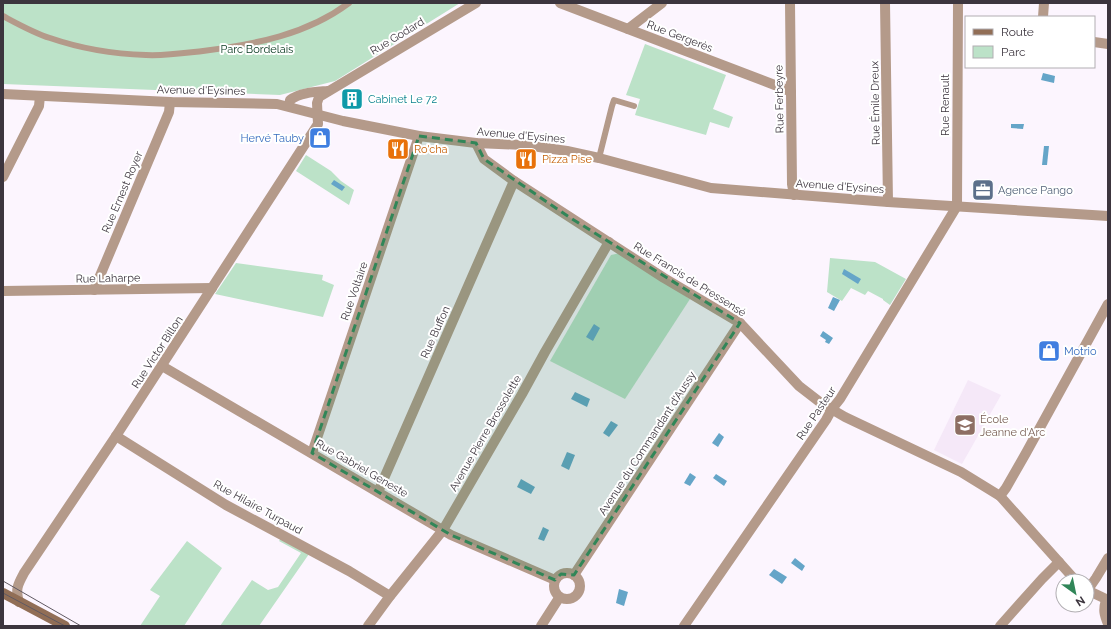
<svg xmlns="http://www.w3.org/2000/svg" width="1111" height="629" font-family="Raleway,sans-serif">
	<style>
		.built { fill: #f5e8f8 }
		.green { fill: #bce2c8 }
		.water { fill: #65a5c8 }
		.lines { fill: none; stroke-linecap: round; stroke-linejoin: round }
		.service { stroke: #b49a8a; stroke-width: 6 }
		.minor { stroke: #b49a8a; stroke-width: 10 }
		.tertiary { stroke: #b49a8a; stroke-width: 10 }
		.secondary { stroke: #916e56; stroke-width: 10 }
		.tram { stroke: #605962; stroke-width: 1 }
		.marked { fill: #318658; fill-opacity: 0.2; stroke: #318658; stroke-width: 3; stroke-dasharray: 8 5; stroke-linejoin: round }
		.labels { text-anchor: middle; stroke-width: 4; stroke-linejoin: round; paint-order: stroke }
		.street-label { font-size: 11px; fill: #3c353e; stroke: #fff }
		.park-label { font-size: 11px; fill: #03341b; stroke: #fff }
		.culture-label { font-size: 11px; fill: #0d838f; stroke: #fff; text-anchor: start }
		.shop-label { font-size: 11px; fill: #366cbe; stroke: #fff; text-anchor: end }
		.food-label { font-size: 11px; fill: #c56008; stroke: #fff; text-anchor: start }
		.service-label { font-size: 11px; fill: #4e5e75; stroke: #fff; text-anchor: start }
		.education-label { font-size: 11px; fill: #785e54; stroke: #fff; text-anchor: start }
	</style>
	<rect width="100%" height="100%" fill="#fcf5fe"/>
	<polygon class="built" points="968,380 1001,395 962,464 934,450"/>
	<g class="green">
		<polygon points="3,3 460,3 335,81 280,95 3,84"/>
		<polygon points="645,44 726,75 713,109 733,117 729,128 710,122 706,135 635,115 640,99 626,95"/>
		<polygon points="306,155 331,171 341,181 354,190 349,205 296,171"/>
		<polygon points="620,253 690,299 625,399 550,361 611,255"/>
		<polygon points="830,258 875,262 906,279 890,305 883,300 883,299 868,291 865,295 851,288 842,301 827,292"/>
		<polygon points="236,263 323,275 322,280 334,285 323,317 215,294"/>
		<polygon points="282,537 309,554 259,626 220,626 252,580 268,590 278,587 301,553 279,541"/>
		<polygon points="187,541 222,568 184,626 140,626 160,596 150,590"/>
	</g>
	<g class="water">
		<polygon points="1043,73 1055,76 1054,83 1041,80"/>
		<polygon points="1011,124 1024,124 1023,129 1011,128"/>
		<polygon points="1044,146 1049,146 1047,165 1042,165"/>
		<polygon points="334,180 345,187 342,191 331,184"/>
		<polygon points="844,269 861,279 858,284 842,274"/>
		<polygon points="833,297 840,300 834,311 828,308"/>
		<polygon points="594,324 600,328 593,341 586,337"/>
		<polygon points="823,331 833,338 829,344 825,342 826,340 820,336"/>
		<polygon points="575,392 590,399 587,407 571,399"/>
		<polygon points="611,421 618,425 609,437 603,433"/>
		<polygon points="719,433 724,437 718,447 712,443"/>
		<polygon points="567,452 575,455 569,470 561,466"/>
		<polygon points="690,473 696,477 690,486 684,483"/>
		<polygon points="716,474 727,481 724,486 713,478"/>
		<polygon points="521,479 535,487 531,494 517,487"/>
		<polygon points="543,527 549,530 544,541 538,539"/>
		<polygon points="795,558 805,566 802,571 791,563"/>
		<polygon points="774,569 787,577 782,584 769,575"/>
		<polygon points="619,589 628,592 624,606 616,603"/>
	</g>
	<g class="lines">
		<g class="service">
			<path d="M3,16C18,24 34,33 50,38C79,48 114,54 146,55C165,56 185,53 203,51C256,44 306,35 349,3"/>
			<polyline points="599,158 612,106 614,100 634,106"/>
		</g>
		<g class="minor">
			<polyline points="560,3 785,89 791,92"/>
			<polyline points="790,3 792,184 794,195"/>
			<polyline points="885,3 888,202"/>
			<polyline points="1043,17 1044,3"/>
			<polyline points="628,29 662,3"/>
			<polyline points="1094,42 1108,44"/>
			<path d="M289,106L290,100C301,92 316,92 328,91"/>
			<polyline points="476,143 484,159 514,181 664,278 740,323 799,386 821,403 845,417 961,472 1000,496 1076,581"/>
			<polyline points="3,177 39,106 40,96"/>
			<polyline points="94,290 169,112 170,102"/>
			<polyline points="3,291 212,288"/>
			<polyline points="162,366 451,535 555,580"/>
			<polyline points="116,436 226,505 349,571 390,596"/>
			<polyline points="312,453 419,136"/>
			<polyline points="378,492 514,181"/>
			<polyline points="1000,496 1006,488 1026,453 1108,304"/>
			<circle cx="567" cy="586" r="13"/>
			<polyline points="574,575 740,323"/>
			<polyline points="1087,590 1108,600"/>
			<polyline points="1087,591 1096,578 1108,558"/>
			<path d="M1106,600C1103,610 1104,614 1108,624"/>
			<path d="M19,602C15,589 18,584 24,573L116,436L318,124L317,103L319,97L476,3"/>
			<polyline points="368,626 390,596 443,530 522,394 545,352 609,242"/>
			<polyline points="541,626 559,598"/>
			<polyline points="684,626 826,420 832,409 840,399 957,206 958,3"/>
			<polyline points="1000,626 1042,579 1059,562"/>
		</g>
		<polyline class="tertiary" points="3,94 170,102 277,104 343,121 419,136 476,143 525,145 567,151 599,158 711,188 888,202 1108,216"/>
		<polyline class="secondary" points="3,593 65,626"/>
		<g class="tram">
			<polyline points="3,581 81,626"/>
			<polyline points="3,593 65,626"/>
		</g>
	</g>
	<path class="marked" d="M419,136L476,143L484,159L569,217L740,323L574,575L561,574L555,580L451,535L312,453Z"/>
	<defs>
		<g id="building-square" transform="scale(1.15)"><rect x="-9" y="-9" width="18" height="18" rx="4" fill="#0f9aa8" stroke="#fff"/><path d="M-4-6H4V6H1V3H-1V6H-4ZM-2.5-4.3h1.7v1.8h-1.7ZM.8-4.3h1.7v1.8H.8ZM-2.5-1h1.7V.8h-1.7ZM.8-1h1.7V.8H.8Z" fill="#fff"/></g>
		<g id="shop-square" transform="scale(1.15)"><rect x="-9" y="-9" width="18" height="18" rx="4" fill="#3f7fe0" stroke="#fff"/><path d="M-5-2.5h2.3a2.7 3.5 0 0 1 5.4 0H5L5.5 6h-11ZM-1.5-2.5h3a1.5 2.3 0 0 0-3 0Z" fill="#fff"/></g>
		<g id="restaurant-square" transform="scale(1.15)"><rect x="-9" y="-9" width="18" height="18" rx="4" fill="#e8710a" stroke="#fff"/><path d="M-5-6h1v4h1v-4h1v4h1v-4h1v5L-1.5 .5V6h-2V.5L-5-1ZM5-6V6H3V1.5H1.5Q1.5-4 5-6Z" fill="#fff"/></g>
		<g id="office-square" transform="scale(1.15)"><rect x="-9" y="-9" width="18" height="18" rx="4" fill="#5c6f8a" stroke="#fff"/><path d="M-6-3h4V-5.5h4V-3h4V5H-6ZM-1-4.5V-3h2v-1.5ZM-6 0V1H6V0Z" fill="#fff"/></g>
		<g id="school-square" transform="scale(1.15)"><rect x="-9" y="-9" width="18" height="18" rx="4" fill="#8d6e63" stroke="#fff"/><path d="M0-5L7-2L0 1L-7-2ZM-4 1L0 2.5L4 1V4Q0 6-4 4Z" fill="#fff"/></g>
	</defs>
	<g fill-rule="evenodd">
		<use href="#building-square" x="352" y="99"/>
		<use href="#shop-square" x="320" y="138"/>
		<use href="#restaurant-square" x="398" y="149"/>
		<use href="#restaurant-square" x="526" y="159"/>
		<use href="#office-square" x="983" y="190"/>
		<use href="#shop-square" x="1049" y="351"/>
		<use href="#school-square" x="965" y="425"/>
	</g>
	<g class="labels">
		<g class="street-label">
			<text transform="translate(397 36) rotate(-31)" y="4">Rue Godard</text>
			<text transform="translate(680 36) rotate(21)" y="4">Rue Gergerès</text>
			<text transform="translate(201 90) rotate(1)" y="4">Avenue d'Eysines</text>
			<text transform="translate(779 99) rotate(-91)" y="4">Rue Ferbeyre</text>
			<text transform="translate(875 103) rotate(-91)" y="4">Rue Émile Dreux</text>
			<text transform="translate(945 105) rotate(-90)" y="4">Rue Renault</text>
			<text transform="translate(521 135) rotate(5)" y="4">Avenue d'Eysines</text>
			<text transform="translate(840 186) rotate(4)" y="4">Avenue d'Eysines</text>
			<text transform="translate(122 192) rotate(-67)" y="4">Rue Ernest Royer</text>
			<text transform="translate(108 278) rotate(-1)" y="4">Rue Laharpe</text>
			<text transform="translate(690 279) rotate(32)" y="4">Rue Francis de Pressensé</text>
			<text transform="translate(354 291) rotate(-71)" y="4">Rue Voltaire</text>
			<text transform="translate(435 332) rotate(-66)" y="4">Rue Buffon</text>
			<text transform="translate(157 352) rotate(-57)" y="4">Rue Victor Billon</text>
			<text transform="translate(816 413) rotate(-56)" y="4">Rue Pasteur</text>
			<text transform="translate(485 433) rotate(-60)" y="4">Avenue Pierre Brossolette</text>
			<text transform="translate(647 443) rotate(-57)" y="4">Avenue du Commandant d'Aussy</text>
			<text transform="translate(362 468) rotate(30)" y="4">Rue Gabriel Geneste</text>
			<text transform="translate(258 507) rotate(29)" y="4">Rue Hilaire Turpaud</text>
		</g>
		<g class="park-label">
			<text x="257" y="53">Parc Bordelais</text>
		</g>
		<g class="culture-label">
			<text x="368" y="103">Cabinet Le 72</text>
		</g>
		<g class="shop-label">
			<text x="304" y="142">Hervé Tauby</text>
			<text x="1064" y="355" text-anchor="start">Motrio</text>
		</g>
		<g class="food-label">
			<text x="414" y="153">Ro'cha</text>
			<text x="542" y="163">Pizza Pise</text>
		</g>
		<g class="service-label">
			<text x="998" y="194">Agence Pango</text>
		</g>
		<g class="education-label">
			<text x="980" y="423">École<tspan x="980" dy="13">Jeanne d'Arc</tspan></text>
		</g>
	</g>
	<rect width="1111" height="629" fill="none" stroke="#3c353e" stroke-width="8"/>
	<rect x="965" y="16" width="130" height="52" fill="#ffffff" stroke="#b1aeb2"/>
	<rect x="973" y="29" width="20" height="6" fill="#916e56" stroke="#b1aeb2"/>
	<text x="1001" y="36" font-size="12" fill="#3c353e">Route</text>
	<rect x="973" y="46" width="20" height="12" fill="#bce2c8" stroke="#b1aeb2"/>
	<text x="1001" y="56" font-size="12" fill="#3c353e">Parc</text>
	<g transform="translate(1075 593) rotate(147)"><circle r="19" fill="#ffffff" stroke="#b1aeb2"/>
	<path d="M0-3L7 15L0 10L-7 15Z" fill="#318658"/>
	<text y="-6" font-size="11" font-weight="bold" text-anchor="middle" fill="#3c353e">N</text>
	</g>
</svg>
